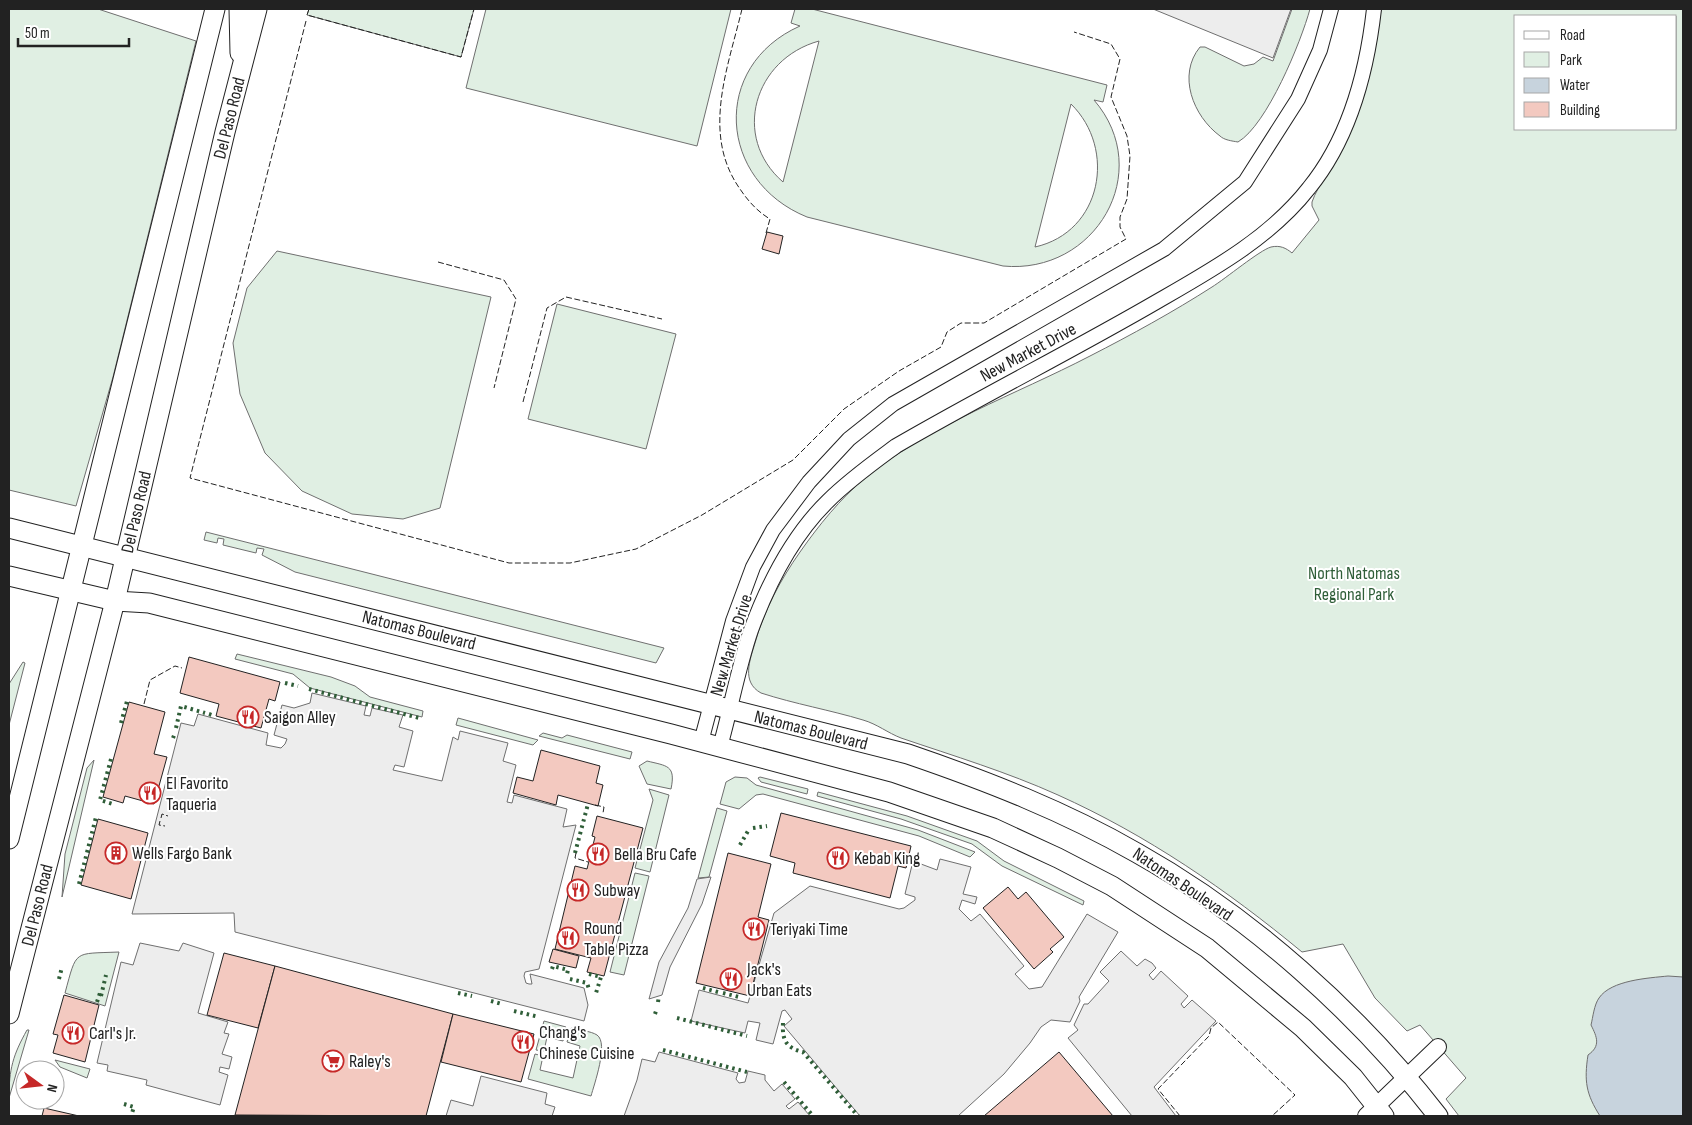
<svg xmlns="http://www.w3.org/2000/svg" width="1692" height="1125" font-family="'Sofia Sans Condensed',sans-serif">
	<style>
		.green { fill: #e0efe3; stroke: #6f6f6f; fill-rule: evenodd }
		.parking { fill: #ededed; stroke: #6f6f6f }
		.water { fill: #c7d3dd; stroke: #6f6f6f }
		.building { fill: #f3c9c0; stroke: #222 }
		.lines { fill: none; stroke-linecap: round; stroke-linejoin: round }
		.minor-casing { stroke: #222; stroke-width: 16 }
		.tertiary-casing { stroke: #222; stroke-width: 18 }
		.secondary-casing { stroke: #222; stroke-width: 21 }
		.minor { stroke: #fff; stroke-width: 14 }
		.tertiary { stroke: #fff; stroke-width: 16 }
		.secondary { stroke: #fff; stroke-width: 19 }
		.hedge { stroke: #2f5e38; stroke-width: 4; stroke-dasharray: 2.5 4; stroke-linecap: butt }
		.fence { stroke: #222; stroke-width: 1; stroke-dasharray: 6 2.5; stroke-linecap: butt }
		.labels { text-anchor: middle; stroke-width: 4; stroke-linejoin: round; paint-order: stroke }
		.street-label { font-size: 18px; fill: #222; stroke: #fff }
		.park-label { font-size: 18px; fill: #2f5e38; stroke: #fff }
		.poi-label { font-size: 18px; fill: #222; stroke: #fff; text-anchor: start }
	</style>
	<rect width="100%" height="100%" fill="#fff"/>
	<g class="green">
		<polygon points="9,9 98,9 196,41 113,377 76,506 9,490"/>
		<polygon points="309,9 474,9 461,57 307,15"/>
		<polygon points="486,9 731,9 697,146 466,88"/>
		<path d="M795,9H812L1107,85L1103,102L1094,100C1156,172 1095,275 1003,266L807,217C718,181 710,66 800,26L791,23ZM819,41L783,182C731,137 754,59 819,41ZM1071,104C1117,149 1102,232 1035,247Z"/>
		<path d="M1292,9H1310C1301,42 1267,125 1238,142C1232,141 1224,140 1220,136C1193,116 1177,75 1200,47H1205L1244,66L1254,64L1263,57L1273,61Z"/>
		<path d="M1381,9H1683V1116H1459L1446,1099L1466,1078L1420,1025L1407,1031L1375,998L1343,944L1302,952C1227,890 1147,835 1058,795C1007,772 954,756 901,738C888,733 877,724 863,720C830,710 795,704 761,693C741,682 750,660 755,643C764,610 781,579 800,552C819,525 840,499 865,478C931,424 1015,395 1090,356C1131,335 1173,312 1212,287C1225,279 1260,250 1271,247C1280,245 1286,248 1292,253L1319,220L1312,206V202C1318,184 1333,169 1341,152C1363,108 1375,57 1381,9ZM1516,16H1676V129H1516Z"/>
		<polygon points="277,251 491,297 440,508 403,519 352,514 302,491 265,453 240,394 233,343 247,288"/>
		<polygon points="557,304 676,334 646,449 528,419"/>
		<polygon points="206,532 664,648 656,663 295,572 262,555 264,549 257,548 256,553 223,545 224,539 218,538 217,543 204,540"/>
		<polygon points="237,654 331,677 355,686 370,697 423,711 422,717 310,688 293,674 235,659"/>
		<polygon points="23,662 25,663 9,725 9,684"/>
		<polygon points="458,718 538,740 533,745 456,725"/>
		<polygon points="543,733 562,738 567,735 632,752 630,759 539,736"/>
		<polygon points="94,760 62,897 65,854 87,768"/>
		<path d="M647,761C667,766 676,765 671,789L647,784L639,766Z"/>
		<polygon points="735,777 747,778 756,785 918,830 975,852 970,857 919,836 763,794 756,795 739,809 720,804 726,782"/>
		<polygon points="760,777 808,789 807,794 761,782 758,778"/>
		<polygon points="649,789 669,795 650,872 635,868 653,800"/>
		<polygon points="818,792 907,816 977,841 1004,861 1084,901 1083,905 1002,866 972,844 901,819 817,796"/>
		<polygon points="717,808 727,811 709,877 698,878"/>
		<polygon points="635,873 649,876 624,975 610,972"/>
		<path d="M119,952L105,1006L65,993C77,949 73,954 119,952Z"/>
		<polygon points="544,1021 566,1027 563,1041 547,1037 544,1051 536,1050"/>
		<path d="M571,1028C578,1030 591,1031 597,1035C609,1043 594,1085 591,1096L528,1079L535,1054L543,1056L540,1070L573,1078L580,1046L567,1042Z"/>
		<path d="M27,1030H29L9,1098C9,1069 13,1055 27,1030Z"/>
		<polygon points="55,1060 90,1069 87,1078 60,1067"/>
	</g>
	<g class="parking">
		<polygon points="1153,9 1291,9 1273,58"/>
		<polygon points="312,693 366,706 364,715 370,716 372,708 403,715 399,727 413,731 404,767 395,765 393,770 442,781 453,737 458,740 460,731 508,743 503,761 516,765 507,802 512,803 514,795 567,809 563,827 576,825 539,969 525,972 524,976 526,983 529,984 532,984 530,974 584,988 588,1005 584,1021 235,932 234,913 132,914 181,723 194,726 198,714 268,733 266,745 281,748 285,744 287,739 274,735 282,705 294,708 310,703"/>
		<polygon points="940,859 971,867 963,894 977,897 975,904 962,900 959,909 971,921 980,914 1024,966 1015,974 1029,989 1042,987 1087,914 1118,932 1079,997 1080,1001 1070,1022 1051,1020 1041,1027 1030,1043 1004,1074 958,1116 860,1116 784,1026 792,1019 785,1010 782,1011 773,1044 756,1040 760,1023 748,1021 745,1033 691,1021 699,990 748,1003 774,913 810,886 899,909 904,908 915,900 915,897 905,894 913,861 937,870"/>
		<polygon points="711,877 702,904 670,967 662,995 649,999 659,962 688,908 697,879"/>
		<polygon points="140,943 179,951 183,943 214,953 198,1013 228,1022 224,1033 229,1034 222,1054 232,1057 229,1069 220,1067 219,1072 228,1075 220,1105 146,1085 147,1080 107,1071 108,1065 97,1063 121,962 133,965"/>
		<polygon points="1121,951 1137,966 1145,959 1152,963 1156,968 1149,975 1153,980 1161,971 1188,996 1181,1004 1184,1008 1192,1000 1216,1021 1154,1087 1176,1116 1132,1116 1068,1038 1078,1030 1074,1025 1084,1004 1088,1004 1109,981 1100,972"/>
		<polygon points="659,1052 738,1073 736,1079 739,1083 745,1082 748,1071 765,1075 765,1080 774,1091 782,1084 795,1099 786,1106 789,1109 798,1102 810,1116 624,1116 637,1080 642,1059 655,1062"/>
		<polygon points="481,1076 547,1093 545,1104 555,1107 552,1116 446,1116 451,1100 473,1106"/>
	</g>
	<path class="water" d="M1668,976L1683,977V1116H1600C1586,1094 1584,1081 1588,1055C1601,1046 1597,1037 1591,1025C1593,1017 1594,1005 1599,998C1611,980 1649,978 1668,976Z"/>
	<g class="building">
		<polygon points="767,232 783,236 779,254 762,249"/>
		<polygon points="189,657 280,682 275,701 269,699 261,728 216,716 219,704 180,693"/>
		<polygon points="129,702 165,712 154,754 167,757 154,804 125,796 123,803 103,797"/>
		<polygon points="541,750 600,766 596,783 603,785 598,806 558,795 556,805 513,793 517,777 533,781"/>
		<polygon points="781,813 911,846 906,868 898,866 890,898 793,873 795,863 770,856"/>
		<polygon points="597,816 643,828 604,976 587,972 591,958 555,949 575,866 587,869 595,837 592,836"/>
		<polygon points="98,819 148,833 131,899 81,885"/>
		<polygon points="728,853 771,864 758,917 769,920 750,996 696,983"/>
		<polygon points="1008,887 1018,899 1026,892 1064,937 1050,949 1053,952 1034,969 983,908"/>
		<polygon points="553,949 579,956 576,968 549,962"/>
		<polygon points="224,953 275,966 258,1028 207,1015"/>
		<polygon points="275,966 453,1014 426,1116 235,1115"/>
		<polygon points="64,995 99,1005 85,1062 53,1053 58,1035 53,1034"/>
		<polygon points="453,1014 534,1034 521,1082 441,1062"/>
		<polygon points="1059,1052 1113,1116 984,1116"/>
		<polygon points="44,1108 79,1116 42,1116"/>
	</g>
	<g class="lines">
		<g class="minor-casing">
			<g id="minor">
				<polyline points="701,742 733,621 753,567 773,530 809,482 849,439 893,404 1164,249 1245,182 1298,99 1320,50 1331,9"/>
				<path d="M720,747C731,708 738,668 751,630C768,584 793,535 828,501C849,480 873,463 896,446C982,396 1072,351 1158,301C1212,270 1270,238 1309,188C1349,139 1367,71 1374,9"/>
			</g>
		</g>
		<g class="tertiary-casing">
			<polyline id="tertiary" points="1366,1116 1438,1047"/>
		</g>
		<g class="secondary-casing">
			<g id="secondary">
				<polyline points="239,9 240,53"/>
				<path d="M9,528L908,754C987,781 1064,811 1137,853C1251,917 1358,1013 1438,1116"/>
				<polyline points="9,576 115,601 149,603 671,734 889,792 993,828 1058,858 1112,886 1207,948 1303,1028 1353,1077 1384,1116"/>
				<polyline points="9,839 215,9"/>
				<polyline points="9,1014 115,601 225,132 257,9"/>
			</g>
		</g>
		<use href="#minor" class="minor"/>
		<use href="#tertiary" class="tertiary"/>
		<use href="#secondary" class="secondary"/>
		<g class="hedge">
			<polyline points="285,683 298,686"/>
			<polyline points="309,689 419,718"/>
			<polyline points="209,714 215,716"/>
			<polyline points="121,723 127,701"/>
			<polyline points="176,728 181,706 205,713"/>
			<polyline points="173,738 175,733"/>
			<polyline points="111,759 100,800 113,804"/>
			<polyline points="753,828 767,826"/>
			<polyline points="740,845 748,831"/>
			<polyline points="575,853 588,804"/>
			<polyline points="79,884 96,817"/>
			<polyline points="552,969 553,966 568,970 567,974"/>
			<polyline points="589,974 601,977 596,993"/>
			<polyline points="59,979 62,967"/>
			<polyline points="570,979 587,983 589,989"/>
			<polyline points="703,988 718,992"/>
			<polyline points="458,993 472,996"/>
			<polyline points="723,993 739,997"/>
			<polyline points="101,996 106,975"/>
			<polyline points="491,1001 502,1004"/>
			<polyline points="97,1002 100,993"/>
			<polyline points="658,1002 659,996"/>
			<polyline points="514,1011 539,1017"/>
			<polyline points="655,1014 657,1008"/>
			<polyline points="677,1018 747,1036"/>
			<path d="M783,1023C782,1040 786,1048 803,1052L858,1116"/>
			<polyline points="663,1050 747,1072"/>
			<polyline points="784,1082 813,1116"/>
			<polyline points="124,1104 134,1107 131,1116"/>
		</g>
		<g class="fence">
			<polyline points="309,9 307,15 461,57 474,9"/>
			<path d="M742,9C728,68 701,134 740,189C748,201 758,212 770,219L766,233"/>
			<polyline points="306,21 190,478 509,563 570,563 636,549 702,515 793,460 844,409 899,371 941,347 947,332 961,323 984,323 1126,239 1120,227 1120,217 1127,199 1130,156 1127,136 1111,97 1120,59 1111,44 1074,32"/>
			<polyline points="438,262 504,280 516,299 494,388"/>
			<polyline points="523,402 547,308 566,297 662,319"/>
			<polyline points="144,704 150,680 175,666 182,668"/>
			<polyline points="595,805 604,807 603,813"/>
			<polyline points="161,818 162,814 168,816"/>
			<polyline points="160,821 159,825 165,826"/>
			<polyline points="576,853 575,858 588,862"/>
			<polyline points="1180,1116 1158,1089 1209,1036 1211,1028 1218,1022 1295,1095 1272,1116"/>
		</g>
	</g>
	<defs>
		<g id="restaurant-ring" transform="scale(1.125)"><circle r="9.5" fill="#fff" stroke="#c62828" stroke-width="1.5"/><path d="M-5-6h1v4h1v-4h1v4h1v-4h1v5L-1.5 .5V6h-2V.5L-5-1ZM5-6V6H3V1.5H1.5Q1.5-4 5-6Z" fill="#c62828"/></g>
		<g id="building-ring" transform="scale(1.125)"><circle r="9.5" fill="#fff" stroke="#c62828" stroke-width="1.5"/><path d="M-4-6H4V6H1V3H-1V6H-4ZM-2.5-4.3h1.7v1.8h-1.7ZM.8-4.3h1.7v1.8H.8ZM-2.5-1h1.7V.8h-1.7ZM.8-1h1.7V.8H.8Z" fill="#c62828"/></g>
		<g id="supermarket-ring" transform="scale(1.125)"><circle r="9.5" fill="#fff" stroke="#c62828" stroke-width="1.5"/><path d="M-6-5.5h2.5l.6 2H6L4.5 2H-2.5L-4.4-4H-6ZM-1.5 3.2a1.3 1.3 0 1 0 .1 0ZM3 3.2a1.3 1.3 0 1 0 .1 0Z" fill="#c62828"/></g>
	</defs>
	<g fill-rule="evenodd">
		<use href="#restaurant-ring" x="248" y="717"/>
		<use href="#restaurant-ring" x="150" y="793"/>
		<use href="#building-ring" x="116" y="853"/>
		<use href="#restaurant-ring" x="598" y="854"/>
		<use href="#restaurant-ring" x="838" y="858"/>
		<use href="#restaurant-ring" x="578" y="890"/>
		<use href="#restaurant-ring" x="754" y="929"/>
		<use href="#restaurant-ring" x="568" y="938"/>
		<use href="#restaurant-ring" x="731" y="979"/>
		<use href="#restaurant-ring" x="73" y="1033"/>
		<use href="#restaurant-ring" x="523" y="1042"/>
		<use href="#supermarket-ring" x="333" y="1061"/>
	</g>
	<g class="labels">
		<g class="street-label">
			<text transform="translate(229 118) rotate(-76)" y="6">Del Paso Road</text>
			<text transform="translate(1028 352) rotate(-28)" y="6">New Market Drive</text>
			<text transform="translate(136 512) rotate(-77)" y="6">Del Paso Road</text>
			<text transform="translate(419 630) rotate(14)" y="6">Natomas Boulevard</text>
			<text transform="translate(731 645) rotate(-73)" y="6">New Market Drive</text>
			<text transform="translate(811 730) rotate(14)" y="6">Natomas Boulevard</text>
			<text transform="translate(1183 884) rotate(34)" y="6">Natomas Boulevard</text>
			<text transform="translate(37 905) rotate(-76)" y="6">Del Paso Road</text>
		</g>
		<g class="park-label">
			<text x="1354" y="579">North Natomas<tspan x="1354" dy="21">Regional Park</tspan></text>
		</g>
		<g class="poi-label">
			<text x="264" y="723">Saigon Alley</text>
			<text x="166" y="789">El Favorito<tspan x="166" dy="21">Taqueria</tspan></text>
			<text x="132" y="859">Wells Fargo Bank</text>
			<text x="614" y="860">Bella Bru Cafe</text>
			<text x="854" y="864">Kebab King</text>
			<text x="594" y="896">Subway</text>
			<text x="584" y="934">Round<tspan x="584" dy="21">Table Pizza</tspan></text>
			<text x="770" y="935">Teriyaki Time</text>
			<text x="747" y="975">Jack's<tspan x="747" dy="21">Urban Eats</tspan></text>
			<text x="539" y="1038">Chang's<tspan x="539" dy="21">Chinese Cuisine</tspan></text>
			<text x="89" y="1039">Carl's Jr.</text>
			<text x="349" y="1067">Raley's</text>
		</g>
	</g>
	<rect width="1692" height="1125" fill="none" stroke="#222222" stroke-width="20"/>
	<rect x="1514" y="15" width="162" height="115" fill="#ffffff" stroke="#a7a7a7"/>
	<rect x="1524" y="31" width="25" height="8" fill="#ffffff" stroke="#a7a7a7"/>
	<text x="1560" y="40" font-size="15" fill="#222222">Road</text>
	<rect x="1524" y="52" width="25" height="15" fill="#e0efe3" stroke="#a7a7a7"/>
	<text x="1560" y="65" font-size="15" fill="#222222">Park</text>
	<rect x="1524" y="78" width="25" height="15" fill="#c7d3dd" stroke="#a7a7a7"/>
	<text x="1560" y="90" font-size="15" fill="#222222">Water</text>
	<rect x="1524" y="102" width="25" height="15" fill="#f3c9c0" stroke="#a7a7a7"/>
	<text x="1560" y="115" font-size="15" fill="#222222">Building</text>
	<g transform="translate(40 1085) rotate(105)"><circle r="24" fill="#ffffff" stroke="#a7a7a7"/>
	<path d="M0-4L9 19L0 12L-9 19Z" fill="#c62828"/>
	<text y="-8" font-size="14" font-weight="bold" text-anchor="middle" fill="#222222">N</text>
	</g>
	<path d="M18 38v8h111v-8" fill="none" stroke="#222222" stroke-width="2.5"/>
	<text x="25" y="38" font-size="15" fill="#222222" stroke="#ffffff" stroke-width="4" paint-order="stroke">50 m</text>
</svg>
